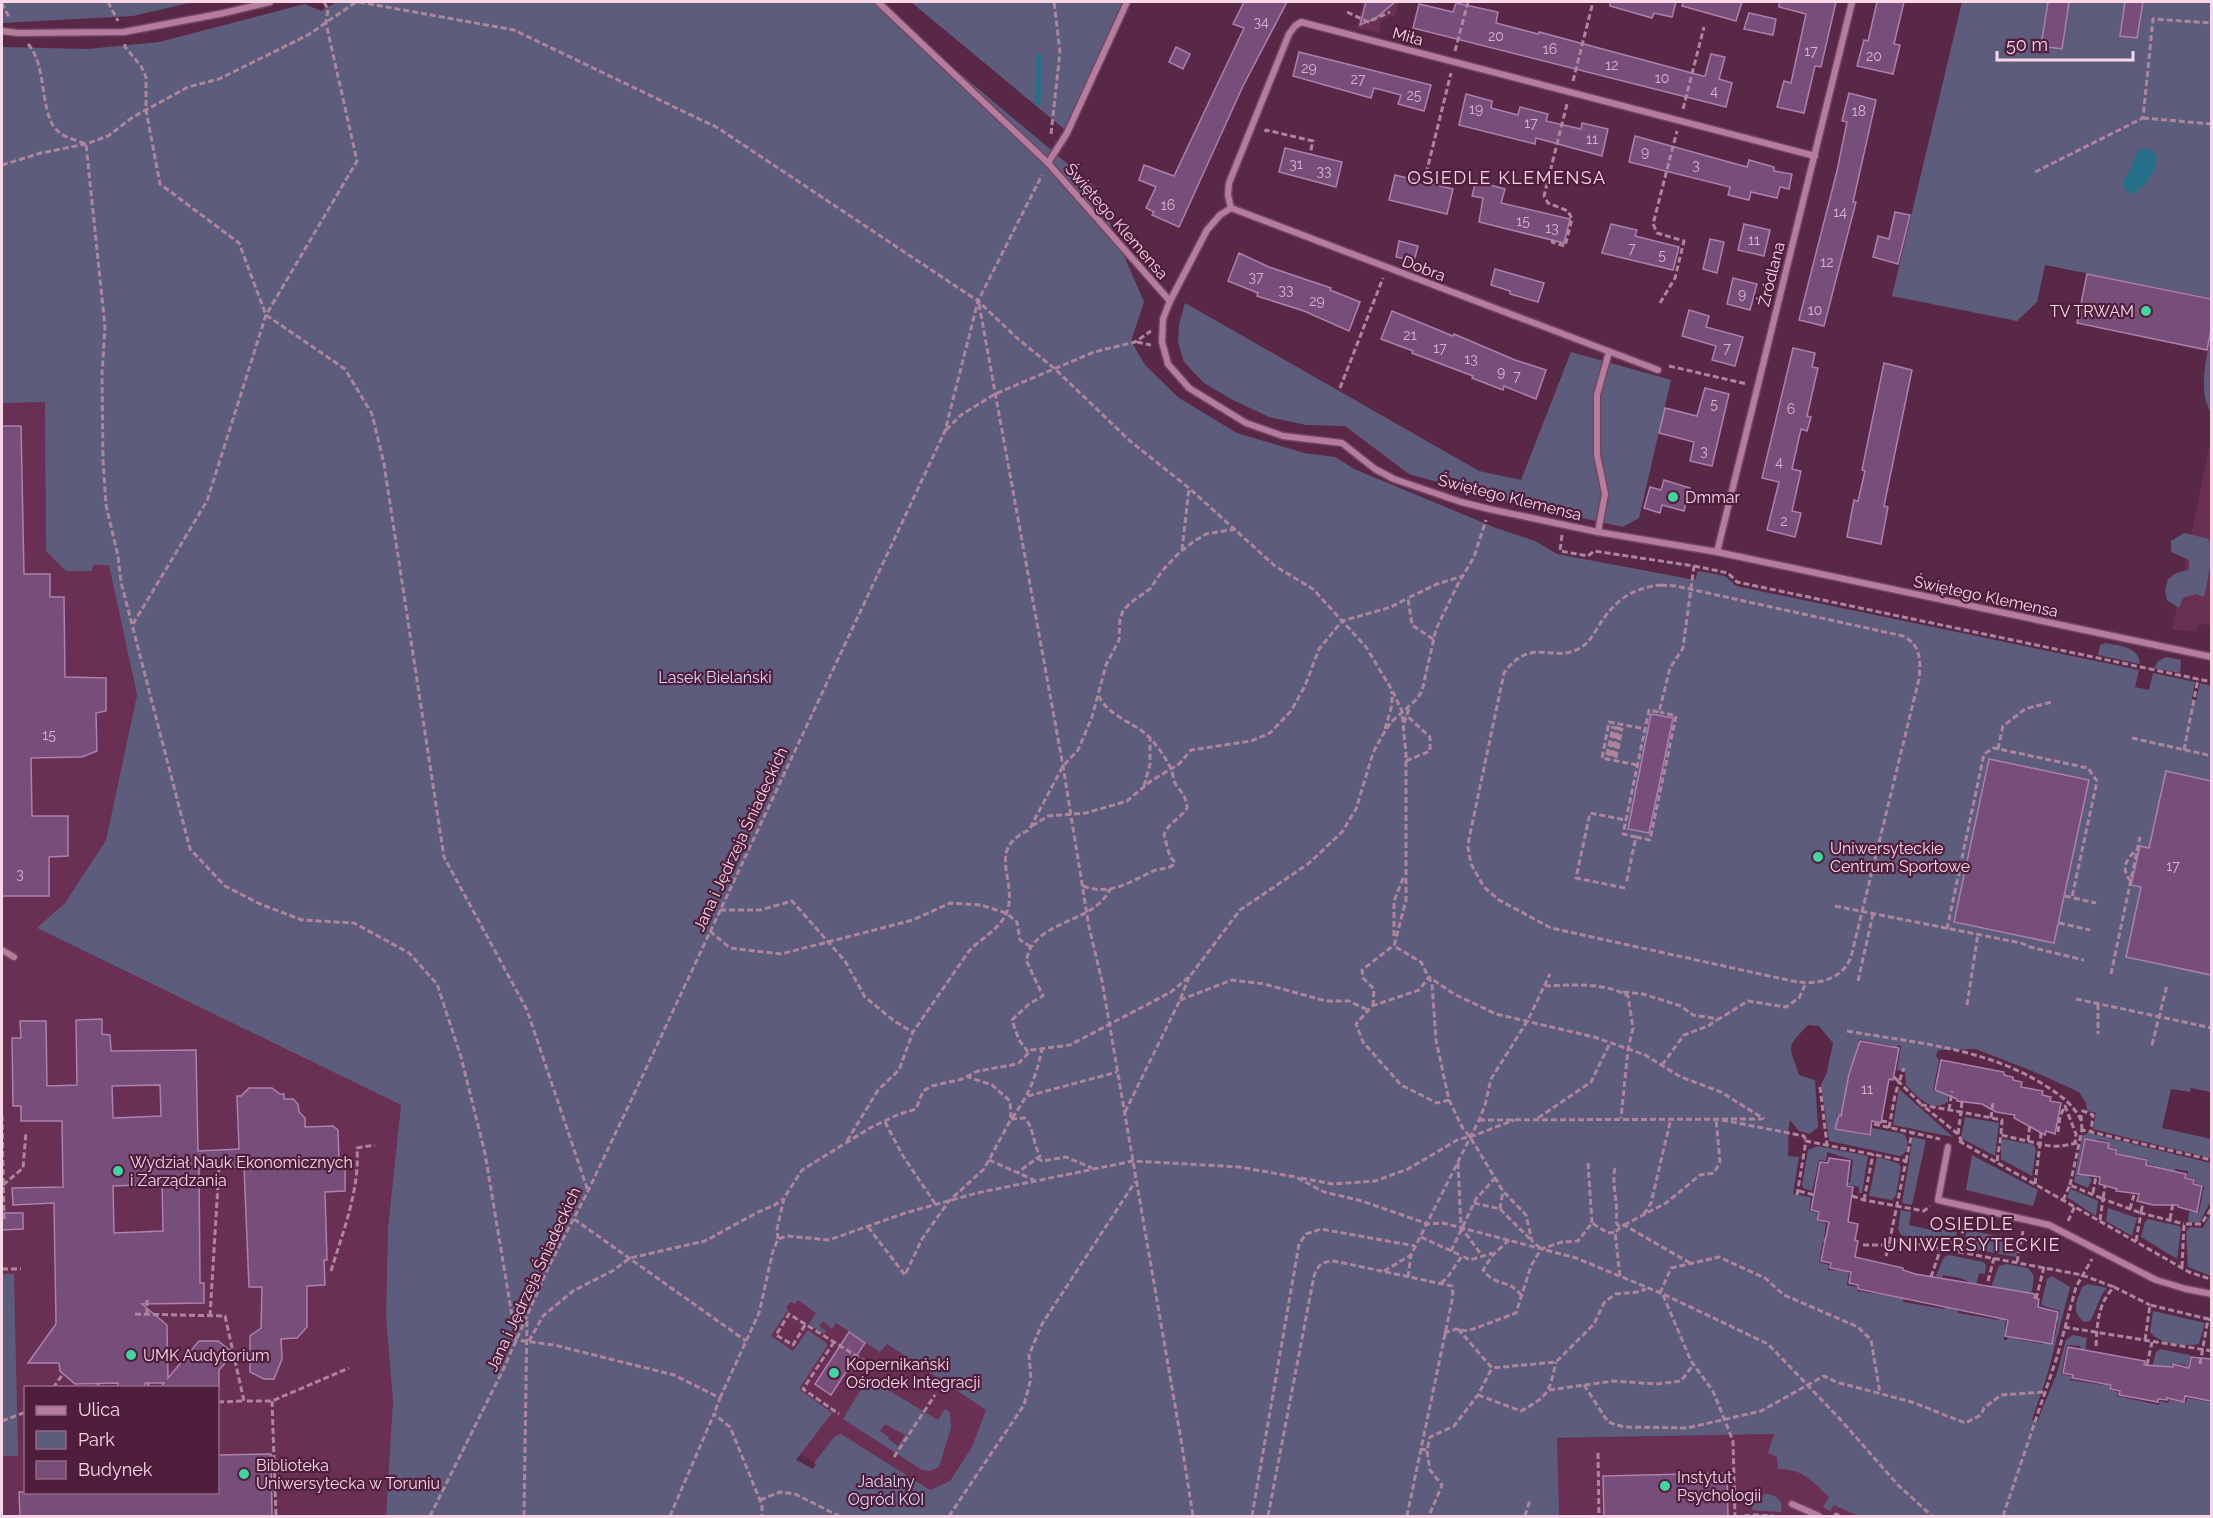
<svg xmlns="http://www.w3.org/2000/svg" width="2213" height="1518" font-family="Raleway,sans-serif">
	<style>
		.built { fill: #693053; fill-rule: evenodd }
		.green { fill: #5d5c7d; fill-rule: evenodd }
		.water { fill: #277089 }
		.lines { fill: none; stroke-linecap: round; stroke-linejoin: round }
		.stream { stroke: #277089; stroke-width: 5 }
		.building { fill: #774e79; stroke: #ac80af; stroke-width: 1.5; fill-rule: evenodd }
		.street-casing { stroke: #724661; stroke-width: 9 }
		.path { stroke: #ad859c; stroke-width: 3; stroke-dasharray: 6 3; stroke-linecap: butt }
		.street { stroke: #b67c9d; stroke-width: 6 }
		.poi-dot { fill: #43d4a0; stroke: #4f1e3c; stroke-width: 2 }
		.labels { text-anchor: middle; stroke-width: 4.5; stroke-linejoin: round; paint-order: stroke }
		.number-label { font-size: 14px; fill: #d7b5cc }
		.street-label { font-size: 16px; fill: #f7d7e8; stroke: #4f1e3c }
		.poi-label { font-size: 16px; fill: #f7d7e8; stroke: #4f1e3c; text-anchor: start }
		.park-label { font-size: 16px; fill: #d8d9f9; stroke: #4f1e3c }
		.neighbourhood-label { font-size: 18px; letter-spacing: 1.5px; fill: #f7d7e8; stroke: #4f1e3c }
	</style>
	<rect width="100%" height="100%" fill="#5a2847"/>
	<g class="built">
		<polygon points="1363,2 1399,2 1395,17 1390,16 1381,22 1379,33 1356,28"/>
		<path d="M2,179L93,565H109L137,695L106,840L65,903L37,928L401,1105L388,1228L386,1317L393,1401L386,1516H2ZM26,1388H218V1492H26Z"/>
		<polygon points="2209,447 2212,447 2211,626 2199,623 2196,631 2172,630"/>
		<polygon points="783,1274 1006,1423 943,1516 813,1469 816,1464 801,1454 796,1460 727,1413"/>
		<polygon points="1774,1434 1947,1516 1461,1516 1459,1441"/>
	</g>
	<g class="green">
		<polygon points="2,2 193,2 133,16 3,23"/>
		<path d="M337,2H875L1094,186L1144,302L1131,341L1145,365L1179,398L1237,433L1304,453L1335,457L1354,469L1496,528L1535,541L1557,554L1695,580L1698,571L1725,576L1736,586L2139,670L2135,687L2149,690L2153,673L2195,682L2192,699L2196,700L2200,683L2211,686V1092L2191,1088L2190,1092L2171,1089L2162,1128L2211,1139V1158L2137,1140V1138L2136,1140L2093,1129L2096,1113L2087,1111L2086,1103L2079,1092L2037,1073L1976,1049L1938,1050L1936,1056L1939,1060L1933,1091L1938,1092V1086L1948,1095V1102C1930,1113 1918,1097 1906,1085L1905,1072L1897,1070L1901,1046L1898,1045L1897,1051H1892L1893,1046L1859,1039L1858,1042L1863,1044L1854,1071H1849L1848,1073L1853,1074L1851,1084H1846V1086L1851,1087L1844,1097L1848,1106L1843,1105L1841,1115L1837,1114V1117L1842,1118L1840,1128L1835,1127L1834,1129L1870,1136L1872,1128L1904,1134C1909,1140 1909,1153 1900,1156L1829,1141L1821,1085L1827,1072L1833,1043L1819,1026L1808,1025C1784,1049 1790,1046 1799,1075L1815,1080L1818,1127L1810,1134L1799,1131L1790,1120C1787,1134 1789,1142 1788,1156L1799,1157L1793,1194L1811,1197L1809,1211L1817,1213L1816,1221L1826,1223L1824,1237L1826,1238V1242H1823L1819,1262L1829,1265L1828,1270L1849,1271L1847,1285L1857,1287V1291L1904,1298L1903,1302L1945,1309V1306H1951L1950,1309L1958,1311V1313L1999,1320L2000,1317H2006L2004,1340H2007L2008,1335L2019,1336V1340L2043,1344L2045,1336L2055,1337L2058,1321L2055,1320L2056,1316H2059L2060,1311L2041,1305L2047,1279L2052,1276L2070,1287L2047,1376L2032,1420L2037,1422L2057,1373L2066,1340L2073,1335L2087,1338L2085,1350L2081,1349L2080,1346L2067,1345L2061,1374L2071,1376L2070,1380L2104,1385L2105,1381L2110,1382L2109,1390L2118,1392L2117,1396L2159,1405L2160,1401L2168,1403L2169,1400L2186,1403L2187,1398L2210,1402L2211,1516H1858L1834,1505L1830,1511L1823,1507L1829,1497C1811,1480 1803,1469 1778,1469L1777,1457L1768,1453L1774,1434L1557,1438L1559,1516H386L393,1401L386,1317L388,1228L401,1105L37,928L65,903L106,840L137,695L109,565H93L92,571H66L46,551L45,402L2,403V47L87,49L159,42L305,4L321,11ZM798,1300L816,1313L809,1324L824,1334L826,1331L819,1326L823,1321L832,1329L836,1323L880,1352L887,1344L986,1410L972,1447L950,1481L930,1490L841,1434L835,1436L814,1463L816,1465L813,1469L796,1460L832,1413L799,1389L827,1346L826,1343L808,1330L793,1351L771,1336L788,1310L786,1308L790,1302L795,1304Z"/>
		<polygon points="911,2 1127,2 1064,129"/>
		<polygon points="1962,2 2211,2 2211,298 2045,265 2037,302 2017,321 1892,296"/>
		<polygon points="1185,303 1479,471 1521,480 1571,352 1671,380 1639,518 1623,527 1497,499 1409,474 1345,426 1306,425 1269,417 1231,399 1204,383 1184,362 1178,342 1179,325"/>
		<path d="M2211,336V413C2198,391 2206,359 2211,336Z"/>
		<path d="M2184,533L2209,539C2213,554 2208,581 2204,597L2196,594L2183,598L2179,608L2167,600L2165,591L2168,579L2176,573L2189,570V560L2171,552V541Z"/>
		<path d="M2105,643C2119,646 2139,646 2140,664L2098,655L2100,645Z"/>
		<polygon points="2166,657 2181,660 2180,673 2154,668 2158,661"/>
		<polygon points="1899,1089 1953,1137 1893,1125"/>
		<polygon points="1965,1117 1999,1123 1995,1156 1961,1138"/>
		<polygon points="2088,1133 2211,1163 2211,1201 2199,1223 2188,1222 2189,1212 2199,1212 2204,1186 2195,1183 2195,1179 2187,1177 2188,1171 2175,1169 2174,1174 2156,1170 2156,1166 2148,1164 2148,1159 2136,1157 2134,1163 2126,1162 2127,1156 2118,1153 2118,1149 2109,1147 2110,1142 2097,1139 2095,1145 2083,1142 2077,1175 2079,1176 2080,1171 2090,1173 2089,1178 2092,1179 2088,1188 2074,1182 2082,1136"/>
		<polygon points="1913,1137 1926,1140 1912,1205 1902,1203"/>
		<polygon points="2004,1139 2034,1145 2036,1150 2032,1176 2001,1159 2001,1141"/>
		<polygon points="1818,1146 1868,1156 1862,1193 1859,1193 1859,1187 1845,1184 1845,1182 1850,1183 1853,1160 1827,1152 1826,1161 1819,1160 1812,1191 1803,1188 1802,1185 1808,1150"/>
		<polygon points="1972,1155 2038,1190 2033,1206 1966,1190"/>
		<polygon points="1877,1157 1898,1163 1901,1167 1896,1195 1892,1200 1869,1196"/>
		<polygon points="2071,1189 2098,1201 2096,1216 2067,1197"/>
		<polygon points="2108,1208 2137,1218 2132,1236 2106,1221"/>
		<polygon points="1901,1210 1911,1212 1909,1225 1941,1232 1942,1229 1957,1232 1954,1245 1901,1235 1898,1229"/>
		<polygon points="2211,1213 2211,1276 2188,1267 2186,1231 2190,1227 2203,1228"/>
		<polygon points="2148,1219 2179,1226 2181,1229 2177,1259 2141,1237 2145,1222"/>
		<polygon points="1967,1230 2019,1240 2016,1257 1963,1247"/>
		<polygon points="1949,1255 1983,1262 1986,1265 1985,1274 1979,1273 1976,1285 1960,1278 1943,1275 1942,1278 1936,1276 1944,1257"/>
		<polygon points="2006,1264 2028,1268 2034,1276 2032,1291 2012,1301 2014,1290 1991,1287 1999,1266"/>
		<polygon points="2,1274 14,1274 18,1456 2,1456"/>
		<path d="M2088,1284L2107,1288C2098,1298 2097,1310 2090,1321L2084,1322C2070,1310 2077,1303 2082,1287Z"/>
		<path d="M2153,1311L2205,1323L2199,1344C2185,1347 2159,1344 2150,1332Z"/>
		<polygon points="2160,1349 2190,1355 2188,1368 2185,1365 2172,1363 2170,1372 2151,1371 2156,1352"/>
		<path d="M868,1378L938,1420L945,1409L950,1412L951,1428L939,1467L930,1471L922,1470L843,1419ZM885,1424L905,1435L898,1446L888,1439L889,1437L880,1431Z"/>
		<path d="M1766,1494C1777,1495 1784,1501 1781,1512L1752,1510C1752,1500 1757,1496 1766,1494Z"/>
	</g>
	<path class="water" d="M2142,149C2172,147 2150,187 2132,194L2123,187V180L2131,170L2137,151Z"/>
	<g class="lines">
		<polyline class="stream" points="1038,103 1039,56"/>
	</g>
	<g class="building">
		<polygon points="1244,2 1287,2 1243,86 1179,227 1152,215 1154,212 1146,208 1156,187 1139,180 1144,165 1174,176 1244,28 1233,24"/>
		<polygon points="1366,2 1395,2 1376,18 1360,25"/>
		<polygon points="1610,2 1676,2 1672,17 1654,13 1652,18 1610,6"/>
		<polygon points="1683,2 1742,2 1736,21 1682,6"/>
		<polygon points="1779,2 1836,2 1821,67 1815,66 1804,113 1777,107 1784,81 1791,83 1806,14 1779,7"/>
		<polygon points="1877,2 1904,2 1894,44 1900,45 1893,74 1857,66 1864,40 1868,41"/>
		<polygon points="2048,2 2069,2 2062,49 2041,46"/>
		<polygon points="2125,2 2143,2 2137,38 2120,36"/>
		<polygon points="1456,3 1498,12 1496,23 1538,34 1539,32 1703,76 1705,76 1711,54 1725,57 1719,79 1732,83 1726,107 1413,28 1419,4 1453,12"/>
		<polygon points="1749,13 1776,19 1773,35 1744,29"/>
		<polygon points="1176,47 1190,54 1183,69 1169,62"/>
		<polygon points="1299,52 1431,85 1424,111 1398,104 1401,95 1374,88 1371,98 1293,76"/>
		<polygon points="1849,93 1876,100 1853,202 1856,202 1824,326 1799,320 1837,171 1847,122 1842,121"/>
		<polygon points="1466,94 1492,101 1491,108 1518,115 1520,107 1548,114 1546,121 1581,129 1582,123 1608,129 1602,156 1536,138 1535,144 1459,125"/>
		<polygon points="1635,136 1747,167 1749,160 1774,167 1774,171 1792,174 1789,189 1780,187 1777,198 1751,192 1749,200 1728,195 1730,187 1629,162"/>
		<polygon points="1285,148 1342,162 1336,187 1279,172"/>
		<polygon points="1395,175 1453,189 1447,214 1389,200"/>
		<polygon points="1476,181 1505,189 1501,203 1570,219 1564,243 1479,222 1483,198 1472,196"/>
		<polygon points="1895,212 1910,215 1898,264 1873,257 1878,236 1889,239"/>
		<polygon points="1611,224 1637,230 1635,236 1679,247 1673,270 1602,253"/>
		<polygon points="1744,224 1770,230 1764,256 1738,250"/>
		<polygon points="1710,239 1724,242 1717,273 1703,269"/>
		<polygon points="1399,241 1418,246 1414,261 1396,257"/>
		<polygon points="1239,253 1269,267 1331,288 1330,290 1360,302 1349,331 1304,311 1257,296 1258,293 1228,281"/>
		<polygon points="1495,269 1544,283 1538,302 1510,294 1510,291 1491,285"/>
		<polygon points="2087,274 2211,299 2211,330 2207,350 2077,323"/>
		<polygon points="1733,278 1757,284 1750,310 1727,304"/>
		<polygon points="1689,310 1709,316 1706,327 1743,337 1735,366 1712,360 1716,346 1682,336"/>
		<polygon points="1392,311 1453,336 1454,334 1515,360 1546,370 1536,399 1504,386 1503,390 1472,378 1473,376 1412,353 1413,351 1381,339"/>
		<polygon points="1793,348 1815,353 1812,367 1818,368 1807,416 1811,417 1807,431 1801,429 1792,469 1801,471 1792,511 1801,513 1795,537 1767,530 1779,482 1762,478"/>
		<polygon points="1884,363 1912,370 1884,506 1888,507 1881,544 1847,537 1854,500 1858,501 1865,471 1862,470"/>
		<polygon points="1705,388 1729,394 1712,466 1690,461 1694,442 1659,433 1665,408 1697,416"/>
		<polygon points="2,426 21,426 24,574 50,574 50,597 64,597 65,677 106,678 106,711 96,713 97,751 82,757 31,758 32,816 68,816 68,856 49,857 49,896 2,896"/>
		<polygon points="1664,480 1690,488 1684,511 1662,505 1660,513 1644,508 1650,487 1661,490"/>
		<polygon points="1651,714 1673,718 1649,833 1628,829"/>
		<polygon points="1989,759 2089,780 2054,943 1954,922"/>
		<polygon points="2166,771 2211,781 2211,975 2126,957 2141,887 2131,885 2140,846 2149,848"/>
		<path d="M102,1019V1034L110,1035L111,1051L196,1050L198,1151L239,1149L237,1096H241L249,1088H272L280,1094H284V1099H293L298,1104L299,1112L305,1118V1127L333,1126L338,1130L339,1161L345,1167V1191L325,1192L327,1260H324L325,1285L307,1286V1327L297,1338L281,1339L282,1359L274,1379H264L250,1372V1336L261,1328L262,1287H249L244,1167L199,1168L200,1283H204V1303L142,1304L167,1325L168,1378L199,1341H218L234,1353L219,1370V1388H160L164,1383H145L144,1388H118V1383L75,1384L60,1371L59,1363H28L56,1324L54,1203L13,1205L12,1188L63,1187L62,1121H21V1106H13L12,1038H21L20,1021H46L47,1086L77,1085L76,1020ZM160,1085L161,1116L113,1118L112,1086ZM162,1184L163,1231L114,1233L113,1186Z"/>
		<polygon points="1860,1041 1899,1048 1893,1080 1889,1079 1881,1123 1872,1121 1870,1135 1835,1129 1839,1115 1841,1116 1849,1074"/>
		<polygon points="1941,1060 2004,1072 2004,1075 2013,1077 2013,1080 2022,1082 2021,1087 2043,1091 2042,1095 2051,1097 2050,1101 2061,1103 2055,1134 2046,1131 2045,1135 2014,1118 2015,1115 1996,1112 1982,1104 1957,1101 1957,1099 1935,1090"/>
		<polygon points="2085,1139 2109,1143 2108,1148 2117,1150 2116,1154 2147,1160 2146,1165 2186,1174 2185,1178 2194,1180 2193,1184 2202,1186 2197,1212 2178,1207 2178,1205 2153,1205 2137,1201 2139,1194 2116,1191 2117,1189 2099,1184 2100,1177 2078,1174"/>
		<polygon points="1829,1158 1850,1161 1847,1186 1853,1187 1848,1222 1858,1224 1855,1240 1858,1241 1855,1257 1903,1268 1903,1270 1915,1274 2035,1294 2034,1298 2039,1299 2038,1307 2058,1312 2052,1344 2005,1336 2008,1320 1858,1289 1858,1285 1849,1283 1851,1272 1830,1268 1831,1263 1821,1261 1829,1222 1817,1220 1819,1212 1811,1210 1820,1162 1828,1163"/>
		<polygon points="2,1213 23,1213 23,1229 2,1230"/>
		<polygon points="849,1332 865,1343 831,1395 815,1384"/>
		<polygon points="2068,1347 2145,1361 2144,1365 2173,1367 2173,1364 2189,1368 2191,1357 2211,1359 2211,1401 2185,1396 2184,1402 2167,1398 2167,1400 2158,1399 2158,1402 2119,1395 2120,1391 2110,1389 2111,1385 2072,1378 2073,1375 2063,1373"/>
		<polygon points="271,1454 272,1516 20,1516 19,1492 218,1492 218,1455"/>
		<polygon points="1727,1473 1728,1516 1604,1516 1603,1476"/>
	</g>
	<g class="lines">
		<g class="street-casing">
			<g id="street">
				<polyline points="878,2 1048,163 1170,301"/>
				<polyline points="2,31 18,33 124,32 224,13 270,2"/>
				<polyline points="1048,163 1067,133 1127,2"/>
				<polyline points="1231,208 1220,215 1207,230 1170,301 1163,319 1162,342 1168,364 1189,388 1246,423 1283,436 1342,443 1375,469 1394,479 1461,502 1489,509 1598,532 1717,552 2212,657"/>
				<polyline points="1231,208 1228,195 1229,183 1289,34 1295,26 1301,22 1815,156"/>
				<polyline points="1231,208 1658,370"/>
				<polyline points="1598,532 1605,494 1597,455 1597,395 1609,352"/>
				<polyline points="1717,552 1852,2"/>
				<polyline points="2,950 14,957"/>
				<polyline points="1948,1147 1938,1200 2049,1225 2156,1280 2186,1289 2212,1294"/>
				<polyline points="1792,1504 1819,1516"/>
			</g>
		</g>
		<g class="path">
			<polyline points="108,2 118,21"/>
			<polyline points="359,2 514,30 718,128 978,301 1017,338 1055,369 1130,441 1189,488 1275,566 1313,589 1366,647 1392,690 1402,711 1406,755 1406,900 1394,946 1421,962 1432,984 1436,1040 1449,1100 1462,1127 1470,1137 1503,1191 1526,1215 1532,1241 1541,1249"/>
			<polyline points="2,3 10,19"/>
			<polyline points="1347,12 1368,22 1390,12"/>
			<path d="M28,44C49,68 38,117 60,133C67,138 78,141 86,144L105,327L102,374L103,460L106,505L118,556L121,582L190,849L225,886L260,904L302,920L354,923L409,953L437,984L461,1057L485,1153L516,1340L554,1345L674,1375L720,1398L714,1414"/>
			<polyline points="125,44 125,47 141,66 146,77 146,110 160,184 239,243 266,315 345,369 372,414 384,464 444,857 527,1010 588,1191"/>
			<polyline points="1455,51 1468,2"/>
			<polyline points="1573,81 1593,2"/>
			<polyline points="1683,109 1704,27"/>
			<polyline points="2143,118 2212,124"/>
			<polyline points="1265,132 1266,130 1313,141 1310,154"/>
			<polyline points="1051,134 1060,52 1054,2"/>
			<polyline points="2,165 41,153 86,144 108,136 133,117 188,87 219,79 308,35 356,2"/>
			<polyline points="2035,172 2143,118 2153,19 2212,23"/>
			<polyline points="1424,182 1451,73"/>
			<polyline points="1553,240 1552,242 1565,246 1572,219 1568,211 1548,203 1544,196 1567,104"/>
			<polyline points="1660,303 1675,278 1684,241 1657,233 1653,224 1677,131"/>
			<polyline points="979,304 1063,766 1089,927 1102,981 1181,1440 1193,1516"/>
			<polyline points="1137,342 1151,345"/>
			<polyline points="1669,366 1747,384"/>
			<polyline points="1340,388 1383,278"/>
			<polyline points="946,430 961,415 995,394 1094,352 1135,342 1151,331"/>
			<polyline points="1562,535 1560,551 1588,556 1594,551 1694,566 1683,648 1670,668 1659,712 1649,710 1623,834 1636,837 1626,884"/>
			<polyline points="1182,550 1189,488"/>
			<polyline points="1694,566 1728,573 1737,582 2212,682"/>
			<path d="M1661,585L1676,586L1903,636C1921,645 1921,661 1919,679L1851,957C1841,982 1815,985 1792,981L1551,928L1499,900L1484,887L1471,864L1468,847L1469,839L1504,673C1531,635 1553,664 1580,648C1589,643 1593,635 1598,627C1614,601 1631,588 1661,585Z"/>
			<polyline points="133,624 207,501 266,315 357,161 326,23 328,9 324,2"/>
			<polyline points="1433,639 1412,625 1408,598 1437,584 1463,576"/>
			<polyline points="1404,723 1410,706"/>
			<polyline points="1385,729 1392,705 1392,691"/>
			<polyline points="2132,738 2212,756"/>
			<polyline points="1618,749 1622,728"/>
			<polyline points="1998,749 2003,726 2025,709 2052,702"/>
			<polyline points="2184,750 2198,679"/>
			<polyline points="1607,755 1613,726"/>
			<polyline points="1609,756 1616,726"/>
			<polyline points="1612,756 1618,727"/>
			<polyline points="1614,757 1620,727"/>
			<polyline points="1616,758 1617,750"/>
			<polyline points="1406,761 1430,751 1430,737 1406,715"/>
			<polyline points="1637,765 1602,758 1609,722 1645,729"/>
			<polyline points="1144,786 1150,764 1150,739"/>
			<polyline points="1032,826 1048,816 1086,813 1127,801 1151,781 1179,764 1191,750 1251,741 1270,733 1291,711 1305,686 1319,649 1342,621 1391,607 1408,598"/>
			<polyline points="1636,837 1650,840 1676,716 1660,712"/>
			<path d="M2131,881C2120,870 2126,858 2137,850"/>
			<path d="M1083,886C1109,896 1128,883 1151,872C1158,868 1166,870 1173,865L1175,862L1170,857L1164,835C1168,823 1180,819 1187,808C1187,797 1180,791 1175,783C1173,779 1173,773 1171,769C1166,758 1158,747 1150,738C1135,722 1108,717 1099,696"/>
			<polyline points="1625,888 1576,878 1590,813 1625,820"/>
			<polyline points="2065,896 2096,903"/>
			<polyline points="1835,906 2021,943 2030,947 2084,960"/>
			<polyline points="720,910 760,910 792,901 845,961 865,997 893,1020 912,1032"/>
			<polyline points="2059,923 2090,930"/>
			<polyline points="1947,929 1984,754 1994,748 2088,768 2097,781 2072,897"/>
			<polyline points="710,931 730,948 781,954 913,920 950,903 981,905 1006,913 1017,922 1020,940 1031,947"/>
			<polyline points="1394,936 1394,901 1404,876"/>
			<polyline points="2111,974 2140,837"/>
			<polyline points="1858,981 1873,914"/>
			<path d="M1545,986C1571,985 1605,982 1628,996L1633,1028L1628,1049L1621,1118"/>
			<polyline points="1623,992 1643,994 1681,1006 1693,1015 1719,1019 1748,1001 1786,1007 1799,998 1806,983"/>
			<polyline points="2076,999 2212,1028"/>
			<polyline points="1180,1000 1232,980 1264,984 1326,1001 1349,1001 1368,1010"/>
			<polyline points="2098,1004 2098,1034"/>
			<polyline points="1967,1005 1978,934"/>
			<polyline points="1373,1006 1374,989 1363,978 1362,970 1394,945"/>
			<path d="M1847,1031C1916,1043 1989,1048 2049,1088C2063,1097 2074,1106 2081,1120"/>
			<polyline points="2152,1045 2167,985"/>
			<path d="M1028,1052L1019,1040L1012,1020L1029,1004L1043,996L1026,960C1028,956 1029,950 1031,947C1051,918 1095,921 1110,889"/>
			<polyline points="1662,1065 1684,1035 1708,1026 1717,1020"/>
			<polyline points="1894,1077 1899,1082 1904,1068"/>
			<polyline points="1820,1087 1827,1145"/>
			<polyline points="1028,1096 1117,1072"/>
			<polyline points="1449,1100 1437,1103 1401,1085 1363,1042 1356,1024 1372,1006 1419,990 1429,977 1454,994 1496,1014 1594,1037 1645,1055 1681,1077 1721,1092 1764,1119"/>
			<polyline points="1949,1110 1952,1091"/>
			<polyline points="1125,1112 1180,1000 1189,977"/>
			<polyline points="2,1115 4,1219"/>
			<path d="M1012,1118C1029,1095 1036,1077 1042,1049"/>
			<polyline points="1538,1118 1591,1082 1610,1043"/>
			<polyline points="1991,1118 1993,1102"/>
			<path d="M1011,1119L1025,1118C1034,1129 1033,1143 1040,1156L1017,1173"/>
			<polyline points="1479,1120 1762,1119"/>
			<polyline points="1722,1120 1804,1136 1806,1141"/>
			<polyline points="1881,1121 1890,1122"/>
			<polyline points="885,1122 903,1156 936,1205"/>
			<polyline points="1874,1124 1940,1139"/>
			<polyline points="1889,1128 1895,1095 1899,1082 1922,1105"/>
			<polyline points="2082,1130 2081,1116 2083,1111 2093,1115 2091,1132"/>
			<polyline points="2058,1132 2060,1116 2065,1106 2076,1134 2075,1142"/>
			<polyline points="1958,1134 1922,1105 1961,1112 1962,1101"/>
			<path d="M847,1141L878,1090L899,1070L913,1032L969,951C981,938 998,931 1006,914C1020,883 984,850 1029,830L1063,766L1078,750L1092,717L1106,665L1119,640L1120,619L1123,611L1130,603L1150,589L1162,571L1178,554L1193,542L1206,534L1236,529"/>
			<polyline points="1959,1141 2189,1272 2210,1279"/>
			<polyline points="2028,1141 2030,1123"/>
			<polyline points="1962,1142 1958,1134 1961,1112 2002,1120 2001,1135"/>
			<polyline points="1037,1158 1042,1161 1066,1157 1092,1168"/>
			<polyline points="989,1160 1034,1180"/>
			<polyline points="1906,1161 1912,1133"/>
			<polyline points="1997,1161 2001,1135 2040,1144 2041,1133"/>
			<polyline points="1458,1163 1461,1227 1483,1257"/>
			<polyline points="1588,1163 1592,1223"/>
			<path d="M1615,1168C1611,1187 1619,1201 1616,1222L1620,1228"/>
			<polyline points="1301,1178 1333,1184 1375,1181 1408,1169 1459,1139 1470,1137 1514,1120"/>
			<path d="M2035,1184L2040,1144C2055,1148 2065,1146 2080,1142"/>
			<polyline points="3,1185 23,1168 26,1132"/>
			<polyline points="2070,1185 2082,1130 2212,1160"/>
			<polyline points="1799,1191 1814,1195"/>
			<polyline points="2093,1193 2096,1176"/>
			<polyline points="1797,1195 1806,1141 1906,1161 1890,1239 2082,1275 2114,1287"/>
			<polyline points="1852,1196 1864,1200 1924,1211 1930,1206"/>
			<polyline points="1864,1200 1873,1154"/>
			<polyline points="2063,1200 2070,1185 2103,1199 2105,1186"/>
			<polyline points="1474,1203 1500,1209 1532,1241"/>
			<polyline points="1500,1209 1503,1191"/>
			<polyline points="2130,1209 2134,1195"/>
			<polyline points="1644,1214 1651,1203 1671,1118"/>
			<polyline points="574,1219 746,1341"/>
			<polyline points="2170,1219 2173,1203"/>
			<polyline points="2100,1220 2103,1199 2141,1213 2143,1202"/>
			<polyline points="2068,1221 2075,1206"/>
			<polyline points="1624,1225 1666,1203 1700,1175 1714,1173 1720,1162 1716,1119"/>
			<polyline points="868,1227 905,1275 922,1239 949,1201 984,1169 1011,1119 1010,1101 992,1085 968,1077"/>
			<polyline points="1421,1237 1462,1256"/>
			<polyline points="778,1239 777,1229 784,1198 802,1170 870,1128 897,1115 916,1109 923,1091 932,1086 962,1079 978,1071 1012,1065 1019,1063 1031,1050 1070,1045 1171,992 1190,976 1240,910 1308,864 1342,832 1356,809 1373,753 1382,736 1391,722 1417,699 1422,691 1436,629 1458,584 1474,557 1486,520"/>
			<path d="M1509,1240L1492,1256L1483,1270C1497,1288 1508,1278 1521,1295"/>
			<polyline points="2136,1241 2141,1213 2184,1224"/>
			<polyline points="1863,1245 1889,1245 1890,1240"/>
			<polyline points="1451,1251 1476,1199 1496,1177"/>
			<polyline points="1958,1251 1966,1217"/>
			<polyline points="1886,1256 1889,1245"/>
			<polyline points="2017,1262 2023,1231"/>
			<polyline points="2182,1267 2184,1224 2201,1224 2212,1208"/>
			<polyline points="2,1269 21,1269"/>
			<path d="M331,1271C343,1231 360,1190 357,1148L375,1145"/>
			<polyline points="1384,1271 1411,1255 1479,1120 1485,1105 1491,1079 1528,1020 1550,974"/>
			<polyline points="1620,1276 1615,1232 1624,1225 1690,1263"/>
			<polyline points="1408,1277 1411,1255"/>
			<polyline points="1931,1277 1941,1248"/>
			<polyline points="1988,1281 1994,1258"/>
			<polyline points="1441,1283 1447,1278 1462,1256 1470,1260 1493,1253"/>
			<polyline points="1660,1293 1671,1268 1719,1257 1765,1278 1784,1295 1858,1327 1871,1340 1880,1393"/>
			<polyline points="1663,1295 1691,1361 1713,1391 1733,1441 1735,1516"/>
			<polyline points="2036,1299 2044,1267"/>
			<polyline points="147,1300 147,1315"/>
			<polyline points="135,1314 225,1316 244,1401 272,1401 349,1368"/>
			<polyline points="210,1316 219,1168"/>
			<polyline points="805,1325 793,1345 776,1335 789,1314 871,1365"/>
			<polyline points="2064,1327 2212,1351"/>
			<polyline points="1458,1329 1492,1368 1556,1362 1594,1324 1604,1303 1615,1294 1637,1292 1646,1289"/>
			<polyline points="1444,1333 1456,1329 1468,1331 1516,1313 1531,1266 1541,1249 1562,1242 1578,1241 1592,1223 1608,1233 1615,1232"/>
			<polyline points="2145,1340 2150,1305 2208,1319"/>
			<polyline points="529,1341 543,1316 573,1291 614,1270 630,1258 705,1241 758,1212 775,1205 782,1199"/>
			<polyline points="834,1342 803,1389 839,1414"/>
			<path d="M2096,1346C2097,1324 2098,1303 2114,1287L2150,1305"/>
			<polyline points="2200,1364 2208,1319 2212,1320"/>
			<polyline points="2147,1365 2152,1342"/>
			<polyline points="148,1383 148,1388"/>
			<polyline points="98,1384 98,1388"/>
			<polyline points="1584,1385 1608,1422 1624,1427 1687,1428 1761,1411 1824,1376 1836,1382 1912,1402 1965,1423 1981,1415 1984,1408 2001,1395 2044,1392"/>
			<polyline points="53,1388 63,1374"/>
			<polyline points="1549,1390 1613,1381 1657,1384 1681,1381 1693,1365"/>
			<path d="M1478,1395L1521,1411C1550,1395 1549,1392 1556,1362"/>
			<polyline points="720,1398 759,1313 773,1251 778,1239 787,1236 829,1240 905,1213 977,1193 1133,1161 1239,1167 1296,1177 1324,1192 1362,1201 1428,1224 1443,1223 1576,1258 1663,1294 1768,1344 1840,1419 1898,1485 1932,1516"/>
			<polyline points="272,1401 276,1516"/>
			<polyline points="218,1402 244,1401"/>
			<polyline points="2,1421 26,1412"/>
			<polyline points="1427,1451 1430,1470 1442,1485 1429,1516"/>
			<polyline points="1598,1453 1599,1516"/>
			<polyline points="894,1457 935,1395"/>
			<polyline points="760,1500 780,1492 795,1494 839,1516"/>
			<polyline points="430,1516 504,1368 549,1266 588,1191 627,1109 945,431 978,301 1042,175"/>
			<polyline points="524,1516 527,1317"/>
			<polyline points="670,1516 714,1414 730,1427 762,1505 762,1516"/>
			<polyline points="949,1516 1024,1405 1031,1378 1029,1355 1042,1324 1135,1182"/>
			<polyline points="1252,1516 1299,1244 1306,1234 1321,1229 1415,1246"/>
			<path d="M1268,1516L1314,1276C1319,1264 1321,1262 1334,1261L1452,1286L1453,1296L1421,1449L1427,1450L1430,1437L1454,1426L1478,1395L1492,1368"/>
			<polyline points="1407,1516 1421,1449"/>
			<polyline points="1525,1516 1530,1500"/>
			<polyline points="1744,1516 1753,1515 1774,1516"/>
			<polyline points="1834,1516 1836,1514 1842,1516"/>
			<polyline points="2003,1516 2057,1357 2076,1287 2092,1259"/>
		</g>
		<use href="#street" class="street"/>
	</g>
	<g class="poi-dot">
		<circle cx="2146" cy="311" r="6"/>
		<circle cx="1673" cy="497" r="6"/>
		<circle cx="1818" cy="857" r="6"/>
		<circle cx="118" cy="1171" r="6"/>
		<circle cx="131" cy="1355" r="6"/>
		<circle cx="834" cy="1373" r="6"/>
		<circle cx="244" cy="1474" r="6"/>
		<circle cx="1665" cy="1486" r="6"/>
	</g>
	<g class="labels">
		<g class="number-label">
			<text x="1261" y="27">34</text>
			<text x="1496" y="41">20</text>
			<text x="1550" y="54">16</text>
			<text x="1811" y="56">17</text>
			<text x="1874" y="61">20</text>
			<text x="1612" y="70">12</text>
			<text x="1309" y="73">29</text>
			<text x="1662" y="83">10</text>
			<text x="1358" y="84">27</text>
			<text x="1714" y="96">4</text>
			<text x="1414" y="100">25</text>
			<text x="1476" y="114">19</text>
			<text x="1859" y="116">18</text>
			<text x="1531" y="128">17</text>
			<text x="1592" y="144">11</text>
			<text x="1645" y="157">9</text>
			<text x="1296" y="169">31</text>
			<text x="1696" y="170">3</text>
			<text x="1324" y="176">33</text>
			<text x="1168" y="210">16</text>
			<text x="1840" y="217">14</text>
			<text x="1523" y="226">15</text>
			<text x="1552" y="233">13</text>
			<text x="1754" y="245">11</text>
			<text x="1632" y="253">7</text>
			<text x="1662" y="260">5</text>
			<text x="1827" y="267">12</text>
			<text x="1256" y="282">37</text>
			<text x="1286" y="295">33</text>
			<text x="1742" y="299">9</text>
			<text x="1317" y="306">29</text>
			<text x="1815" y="315">10</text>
			<text x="1410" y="340">21</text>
			<text x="1440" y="353">17</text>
			<text x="1727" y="353">7</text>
			<text x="1471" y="364">13</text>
			<text x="1501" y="377">9</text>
			<text x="1517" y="381">7</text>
			<text x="1714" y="409">5</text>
			<text x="1791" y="414">6</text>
			<text x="1704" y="456">3</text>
			<text x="1779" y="467">4</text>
			<text x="1784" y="526">2</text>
			<text x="49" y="740">15</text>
			<text x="2173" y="871">17</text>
			<text x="20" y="879">3</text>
			<text x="1867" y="1094">11</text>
		</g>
		<g class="street-label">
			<text transform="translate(1408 36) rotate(15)" y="6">Miła</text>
			<text transform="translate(1117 221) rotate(49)" y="6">Świętego Klemensa</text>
			<text transform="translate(1424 268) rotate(21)" y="6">Dobra</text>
			<text transform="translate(1771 274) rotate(-76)" y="6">Źródlana</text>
			<text transform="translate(1510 497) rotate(14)" y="6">Świętego Klemensa</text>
			<text transform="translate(1986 596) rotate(12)" y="6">Świętego Klemensa</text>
			<text transform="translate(740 839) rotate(-65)" y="6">Jana i Jędrzeja Śniadeckich</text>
			<text transform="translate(533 1279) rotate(-65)" y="6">Jana i Jędrzeja Śniadeckich</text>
		</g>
		<g class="poi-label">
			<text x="2134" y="317" text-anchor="end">TV TRWAM</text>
			<text x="1685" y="503">Dmmar</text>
			<text x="1830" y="854">Uniwersyteckie<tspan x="1830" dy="18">Centrum Sportowe</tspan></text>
			<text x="130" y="1168">Wydział Nauk Ekonomicznych<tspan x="130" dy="18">i Zarządzania</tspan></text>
			<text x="143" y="1361">UMK Audytorium</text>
			<text x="846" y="1370">Kopernikański<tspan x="846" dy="18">Ośrodek Integracji</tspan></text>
			<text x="256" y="1471">Biblioteka<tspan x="256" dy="18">Uniwersytecka w Toruniu</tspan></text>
			<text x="1677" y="1483">Instytut<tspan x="1677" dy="18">Psychologii</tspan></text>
		</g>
		<g class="park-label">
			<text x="715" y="683">Lasek Bielański</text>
			<text x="886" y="1487">Jadalny<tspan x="886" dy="18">Ogród KOI</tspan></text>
		</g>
		<g class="neighbourhood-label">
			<text x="1507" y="184">OSIEDLE KLEMENSA</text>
			<text x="1972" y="1230">OSIEDLE<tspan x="1972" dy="21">UNIWERSYTECKIE</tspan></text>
		</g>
	</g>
	<rect width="2213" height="1518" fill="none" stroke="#f7d7e8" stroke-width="6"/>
	<rect x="24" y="1386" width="195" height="108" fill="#4f1e3c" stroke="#926881" stroke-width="1.5"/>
	<rect x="36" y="1406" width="30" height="9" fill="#b67c9d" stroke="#926881" stroke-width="1.5"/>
	<text x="78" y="1416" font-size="18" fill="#f7d7e8">Ulica</text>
	<rect x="36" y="1431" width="30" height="18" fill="#5d5c7d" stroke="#926881" stroke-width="1.5"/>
	<text x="78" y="1446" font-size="18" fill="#f7d7e8">Park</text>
	<rect x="36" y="1461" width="30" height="18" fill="#774e79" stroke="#926881" stroke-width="1.5"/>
	<text x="78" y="1476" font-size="18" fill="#f7d7e8">Budynek</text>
	<path d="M1997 51v9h136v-9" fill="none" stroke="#f7d7e8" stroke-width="3"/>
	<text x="2006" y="51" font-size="18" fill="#f7d7e8" stroke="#4f1e3c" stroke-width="4.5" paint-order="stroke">50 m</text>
</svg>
